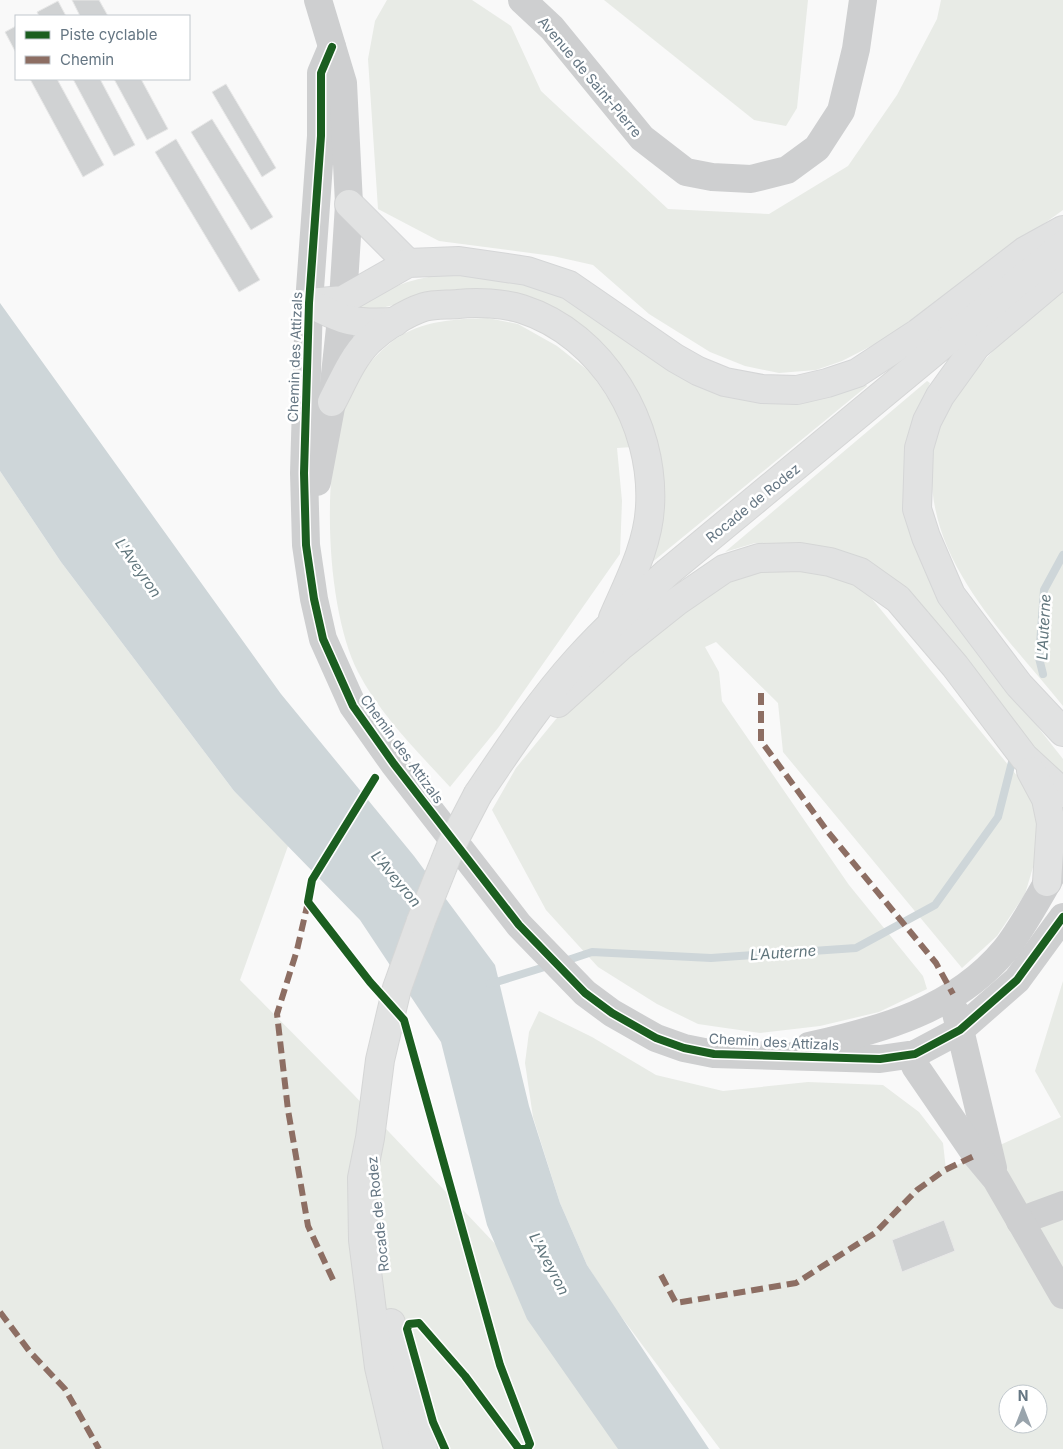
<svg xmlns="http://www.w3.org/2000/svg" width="1063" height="1449" font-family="Inter,sans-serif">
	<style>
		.green { fill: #e8ebe6; fill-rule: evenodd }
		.water { fill: #ced6d9 }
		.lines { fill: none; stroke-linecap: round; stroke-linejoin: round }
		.stream { stroke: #ced6d9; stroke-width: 8 }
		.building { fill: #d0d2d3; stroke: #e8e8e8 }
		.primary-casing { stroke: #d5d6d7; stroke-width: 30 }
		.trunk-casing { stroke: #d5d6d6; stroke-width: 30 }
		.minor { stroke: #cecfd0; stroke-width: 28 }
		.tertiary { stroke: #cecfd0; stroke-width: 28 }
		.primary { stroke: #e1e2e2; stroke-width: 28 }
		.trunk { stroke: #e1e2e2; stroke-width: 28 }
		.trunk-bridge-casing { stroke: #d5d6d6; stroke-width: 30; stroke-linecap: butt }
		.trunk-bridge { stroke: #e1e2e2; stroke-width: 28 }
		.quiet { stroke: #8d6e63; stroke-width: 6; stroke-dasharray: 12 6; stroke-linecap: butt }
		.cycleway-casing { stroke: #fff; stroke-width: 11 }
		.cycleway { stroke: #1b5e20; stroke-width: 8 }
		.labels { text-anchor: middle; stroke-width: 5; stroke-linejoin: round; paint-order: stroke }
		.street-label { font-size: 14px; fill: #657683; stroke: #fff }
		.water-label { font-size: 15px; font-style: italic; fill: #60757c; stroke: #fff }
	</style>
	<rect width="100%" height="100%" fill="#f9f9f9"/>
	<g class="green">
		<polygon points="387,0 472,0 511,26 541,91 668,209 769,214 848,166 897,95 937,19 941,0 1063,0 1063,210 883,340 842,361 816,370 779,373 745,366 710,352 649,314 593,265 553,256 439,241 378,209 368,59 375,21"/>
		<polygon points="604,0 808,0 797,108 786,126 754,120"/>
		<path d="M451,274L518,277L580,304L694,380H863L867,386L650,564L662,505L607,353L447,292L365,312L356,307C393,286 409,278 451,274Z"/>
		<path d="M1063,289V706C1007,636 927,563 932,466C933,449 936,429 944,415C973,363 1019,326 1063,289Z"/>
		<path d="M488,318L518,324L557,346L590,372L615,408L633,447L617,448L622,501L620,554L498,728L450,787C417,751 381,716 358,672C325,607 319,458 351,392C361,371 376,354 394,340C422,320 456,319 488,318Z"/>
		<polygon points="927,381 930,383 911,433 959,627 1063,759 1063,783 905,588 795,547 755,543 725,552"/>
		<polygon points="0,471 61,562 234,791 288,846 240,980 353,1094 690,1449 0,1449"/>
		<polygon points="794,569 859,583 1023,783 1046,824 1025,894 997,936 962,968 783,752 778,703 716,642 705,647 719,672 722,701 849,885 923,976 927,989 879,1012 820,1026 760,1033 698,1024 657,1004 598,967 546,910 492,810 516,768 556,719 642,639 732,580 756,571"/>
		<path d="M1063,981V1449H720L611,1303L587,1265L560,1203L533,1117L525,1063L529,1032L539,1011L592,1037L656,1075L723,1091L808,1082L883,1085L919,1112L943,1143L946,1170L1061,1117L1035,1071ZM1008,1394H1038V1424H1008Z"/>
	</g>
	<polygon class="water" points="0,303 281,694 414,856 495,965 529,1106 560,1203 587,1265 709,1449 618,1449 527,1319 487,1225 441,1042 360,920 234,791 61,562 0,471"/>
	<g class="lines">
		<g class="stream">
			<polyline points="1043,674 1039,658 1044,590 1063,555"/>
			<polyline points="562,962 592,952 711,958 856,948 935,905 998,817 1013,758"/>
			<polyline points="490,984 551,965"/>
		</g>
	</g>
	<g class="building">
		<polygon points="72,0 99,0 108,16 80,16"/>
		<polygon points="58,1 66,16 39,16 37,12"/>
		<polygon points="16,26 16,53 5,32"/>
		<polygon points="30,79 57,79 104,165 83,177"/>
		<polygon points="73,79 100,79 135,145 114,156"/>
		<polygon points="114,79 141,79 168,129 147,140"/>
		<polygon points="226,84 276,168 262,177 212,92"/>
		<polygon points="212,119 273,217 251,230 191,132"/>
		<polygon points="176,139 260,280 239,292 155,152"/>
		<polygon points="944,1220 955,1251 902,1272 892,1240"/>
	</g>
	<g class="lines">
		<g class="primary-casing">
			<g id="primary">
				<polyline points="349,204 408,263"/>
				<polyline points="1063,273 976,346 940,396 927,421 919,448 917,509 926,537 951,595 1019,685 1063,732"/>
				<polyline points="309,303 343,300 408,263 459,261 527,271 569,285 675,358 698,371 725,382 762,389 797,390 827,383 857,373 918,333 1025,251 1063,230"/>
			</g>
		</g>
		<g class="trunk-casing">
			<g id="trunk">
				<path d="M309,303C346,322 353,324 395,322"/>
				<path d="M332,402C343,381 352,358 369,341C383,328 405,313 424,307C434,304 447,305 458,304C477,302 503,303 522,309C603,335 655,424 650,507C648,546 628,583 613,618"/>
				<polyline points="558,703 622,645 676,602 724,569 759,558 800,557 830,562 860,572 898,599 955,666 1024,757 1063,793"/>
				<polyline points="1031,771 1046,799 1051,823 1047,882"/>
				<path d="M478,794C509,748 540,701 578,659C606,628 637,600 668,572L1063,245"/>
				<polyline points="391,1323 396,1355 423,1449"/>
				<polyline points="398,1449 379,1367 363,1240 362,1178 370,1138 380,1060 397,988 421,921"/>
			</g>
		</g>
		<polyline class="minor" points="1020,1221 1063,1205"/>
		<g class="tertiary">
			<polyline points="522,0 552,28 642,138 686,172 712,177 751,179 787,170 817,148 841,111 856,49 863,0"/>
			<polyline points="332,47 321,73 321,136 309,303 304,473 306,545 314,599 323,639 353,706 394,764 519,925 585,993 612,1013 656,1038 684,1048 714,1054 880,1059 915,1054 960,1030 1017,980 1063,917"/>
			<polyline points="317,482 332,402 343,300 349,204 343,83 318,0"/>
			<polyline points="956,1013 993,1168"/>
			<path d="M809,1046C881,1030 955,1010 1005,950C1025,925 1046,884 1063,855"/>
			<polyline points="915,1054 915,1066 976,1155 996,1179 1063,1295"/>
		</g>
		<use href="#primary" class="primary"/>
		<use href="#trunk" class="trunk"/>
		<g class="trunk-bridge-casing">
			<polyline id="trunk-bridge" points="421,921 451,846 478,794"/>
		</g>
		<use href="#trunk-bridge" class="trunk-bridge"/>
		<g class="quiet">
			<polyline points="761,693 761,741 828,832 936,963 953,994"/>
			<polyline points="308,902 297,950 277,1014 288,1110 308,1226 334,1282"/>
			<polyline points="661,1275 676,1303 796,1283 875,1233 917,1190 945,1170 976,1155"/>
			<polyline points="0,1312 30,1352 65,1389 99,1449"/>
		</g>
		<g class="cycleway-casing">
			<g id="cycleway">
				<polyline points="332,47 321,73 321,136 309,303 304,473 306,545 314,599 323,639 353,706 394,764 519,925 585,993 612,1013 656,1038 684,1048 714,1054 880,1059 915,1054 960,1030 1017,980 1063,917"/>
				<polyline points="375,778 312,880 308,902 370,982 404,1020 500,1365 530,1444 527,1449 522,1449"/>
				<polyline points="445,1449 433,1422 407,1329 409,1324 419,1323 465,1376 519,1449"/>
			</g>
		</g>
		<use href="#cycleway" class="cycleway"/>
	</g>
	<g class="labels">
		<g class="street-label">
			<text transform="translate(590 77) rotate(50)" y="5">Avenue de Saint-Pierre</text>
			<text transform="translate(295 357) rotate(-88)" y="5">Chemin des Attizals</text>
			<text transform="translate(753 503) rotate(-39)" y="5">Rocade de Rodez</text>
			<text transform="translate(402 749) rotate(54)" y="5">Chemin des Attizals</text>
			<text transform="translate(774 1042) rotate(3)" y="5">Chemin des Attizals</text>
			<text transform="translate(378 1214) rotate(-96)" y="5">Rocade de Rodez</text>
		</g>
		<g class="water-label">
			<text transform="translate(138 568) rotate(55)" y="5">L'Aveyron</text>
			<text transform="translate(1044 627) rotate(-87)" y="5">L'Auterne</text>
			<text transform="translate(396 879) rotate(50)" y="5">L'Aveyron</text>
			<text transform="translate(783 953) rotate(-4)" y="5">L'Auterne</text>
			<text transform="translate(549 1264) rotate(62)" y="5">L'Aveyron</text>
		</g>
	</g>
	<rect x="15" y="15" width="175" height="65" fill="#ffffff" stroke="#c1c8cd"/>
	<rect x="25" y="31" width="25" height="8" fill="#1b5e20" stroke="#c1c8cd"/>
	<text x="60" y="40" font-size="15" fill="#657683">Piste cyclable</text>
	<rect x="25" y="56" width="25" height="8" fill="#8d6e63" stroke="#c1c8cd"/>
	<text x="60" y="65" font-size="15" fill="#657683">Chemin</text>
	<g transform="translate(1023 1409)"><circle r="24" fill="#ffffff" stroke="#c1c8cd"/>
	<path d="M0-4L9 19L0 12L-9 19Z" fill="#99a4ac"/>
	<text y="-8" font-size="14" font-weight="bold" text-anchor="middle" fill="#657683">N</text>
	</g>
</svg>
